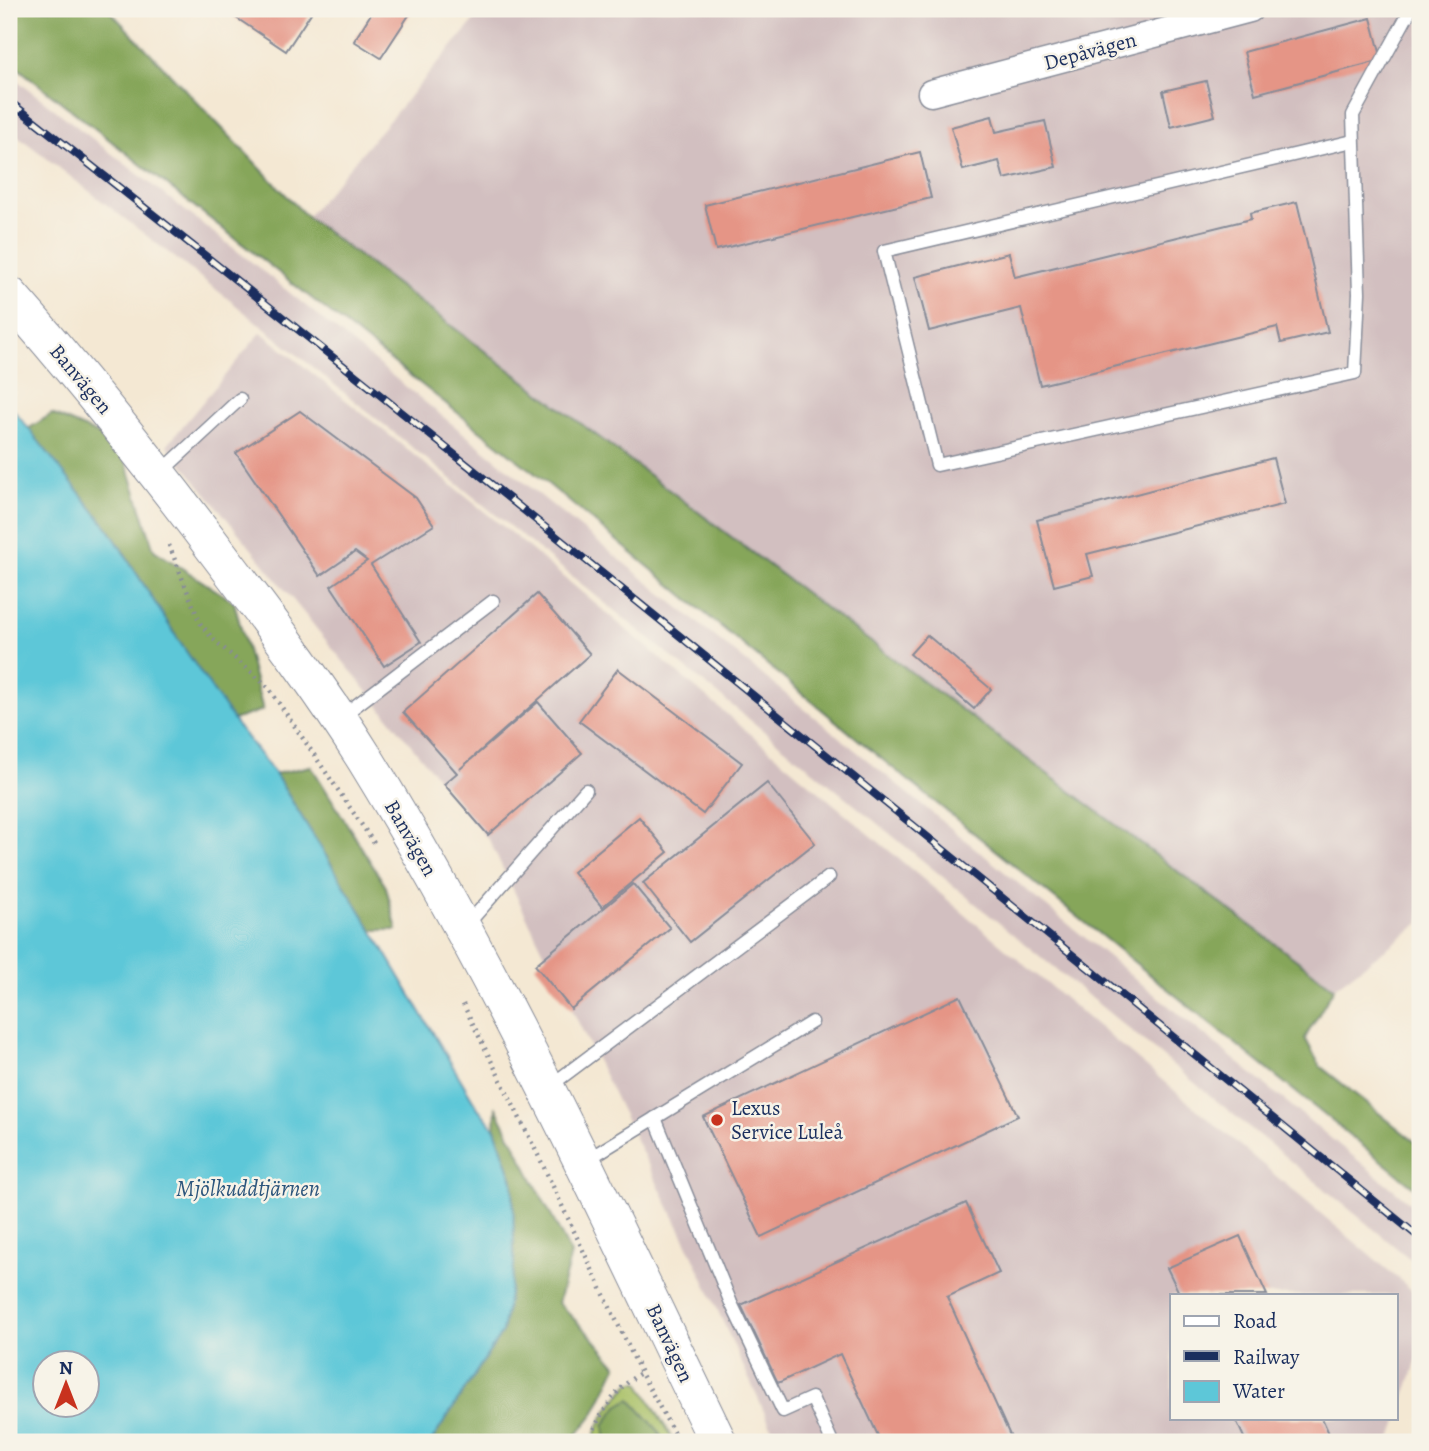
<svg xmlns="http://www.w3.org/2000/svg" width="1429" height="1451" font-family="Alegreya,serif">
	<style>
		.industrial { fill: #d2bfc0; fill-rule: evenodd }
		.green { fill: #a8c065; stroke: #627862; stroke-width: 2 }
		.forest { fill: #86a65a; stroke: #506a5c; stroke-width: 2 }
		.water { fill: #5dc7d8; stroke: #3c7b9b; stroke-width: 2; fill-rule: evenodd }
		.building { fill: #e59586 }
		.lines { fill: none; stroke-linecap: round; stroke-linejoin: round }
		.lane-casing { stroke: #888c98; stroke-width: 15 }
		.street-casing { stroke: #888c98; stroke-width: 29 }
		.secondary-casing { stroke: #888c98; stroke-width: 39 }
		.path { stroke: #888c98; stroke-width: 4.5; stroke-dasharray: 2 5; stroke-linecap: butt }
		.lane { stroke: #fff; stroke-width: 12 }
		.street { stroke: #fff; stroke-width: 26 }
		.secondary { stroke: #fff; stroke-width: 37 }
		.rail-casing { stroke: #1b2f5e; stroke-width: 8 }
		.rail { stroke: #f7f3e8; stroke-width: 5; stroke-dasharray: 16; stroke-linecap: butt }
		.poi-dot { fill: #c8321e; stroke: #f7f3e8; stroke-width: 2.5 }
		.labels { text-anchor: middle; stroke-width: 5; stroke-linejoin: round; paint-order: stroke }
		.street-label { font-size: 21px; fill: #1b2f5e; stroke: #f7f3e8 }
		.poi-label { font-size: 21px; fill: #1b2f5e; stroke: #f7f3e8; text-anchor: start }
		.water-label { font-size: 23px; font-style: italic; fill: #2c557c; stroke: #f7f3e8 }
	</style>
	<rect width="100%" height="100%" fill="#f7f3e8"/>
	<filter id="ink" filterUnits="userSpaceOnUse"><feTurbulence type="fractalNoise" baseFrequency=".0143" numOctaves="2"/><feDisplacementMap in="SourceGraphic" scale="14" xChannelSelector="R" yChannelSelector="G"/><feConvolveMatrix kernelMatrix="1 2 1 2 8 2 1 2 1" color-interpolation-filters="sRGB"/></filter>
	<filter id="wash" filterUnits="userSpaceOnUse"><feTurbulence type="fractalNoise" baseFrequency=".00686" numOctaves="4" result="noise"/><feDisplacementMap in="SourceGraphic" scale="28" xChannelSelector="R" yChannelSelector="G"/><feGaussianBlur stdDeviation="1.57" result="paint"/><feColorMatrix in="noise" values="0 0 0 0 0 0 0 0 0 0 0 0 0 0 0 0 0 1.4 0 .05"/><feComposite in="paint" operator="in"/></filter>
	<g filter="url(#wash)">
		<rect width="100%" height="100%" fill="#f4e8d3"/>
		<g class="industrial">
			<polygon points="484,9 1420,9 1420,923 1334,988 840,619 307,217"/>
			<polygon points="9,74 254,264 839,737 1420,1211 1420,1267 812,770 227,298 9,129"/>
			<path d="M261,332L516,537L1420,1297V1351L1390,1442H778L693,1256L490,842L167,445ZM1172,1295H1396V1418H1172Z"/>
		</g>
		<path class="green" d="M631,1382H639L674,1442H593C598,1420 616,1398 631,1382Z"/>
		<g class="forest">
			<polygon points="9,9 108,9 307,217 840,619 1334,988 1305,1038 1320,1066 1420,1146 1420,1192 883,760 542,479 9,61"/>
			<polygon points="52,414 111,440 126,461 154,550 234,602 263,710 233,720 179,641 110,531 28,429"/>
			<polygon points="311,766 386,887 397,930 372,930 275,774"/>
			<polygon points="496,1108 571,1254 558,1303 593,1338 617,1366 595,1412 571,1442 431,1442 502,1332 514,1267 513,1181 495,1129"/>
			<polygon points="630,1399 658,1430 664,1442 606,1442 604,1425 618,1406"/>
		</g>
		<path class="water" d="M9,404L110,531L179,641L233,720L275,774L372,930L477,1107L495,1129L513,1181L514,1267L502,1332L431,1442H9ZM46,1364H88V1406H46Z"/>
		<g id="blocks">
			<g class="building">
				<polygon points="223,9 305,9 311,13 286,51"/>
				<polygon points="374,9 413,9 381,58 354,41"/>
				<polygon points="1371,18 1382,60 1255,94 1244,52"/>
				<polygon points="1206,81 1215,116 1171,127 1163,91"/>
				<polygon points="992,116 996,132 1045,121 1056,167 1004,179 999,161 963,170 951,127"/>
				<polygon points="920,152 931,198 716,250 705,205"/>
				<polygon points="1297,202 1328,332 1281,343 1277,327 1040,385 1021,308 929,331 915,277 1009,253 1015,277 1251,219 1250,213"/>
				<polygon points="300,411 416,498 434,525 371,565 421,642 384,666 331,586 367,561 355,552 320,576 236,453"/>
				<polygon points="1273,458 1285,504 1087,554 1093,576 1054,586 1037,520"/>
				<polygon points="537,594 590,654 460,769 538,702 582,753 488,835 444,784 457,773 403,712"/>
				<polygon points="927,635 991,689 974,709 910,654"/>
				<polygon points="618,669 742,763 703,814 579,721"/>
				<polygon points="767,783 815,843 690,942 643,883"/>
				<polygon points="639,817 668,852 602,907 573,872"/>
				<polygon points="633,884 670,928 571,1009 535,965"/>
				<polygon points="960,996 1018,1116 761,1237 703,1117"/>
				<polygon points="966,1203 999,1273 947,1297 1013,1442 881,1442 840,1354 778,1383 741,1305"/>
				<polygon points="1240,1236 1267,1295 1180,1295 1167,1268"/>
				<polygon points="1235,1418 1322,1418 1331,1438 1323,1442 1246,1442"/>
			</g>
		</g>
	</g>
	<g filter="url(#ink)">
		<use href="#blocks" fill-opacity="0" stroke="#888c98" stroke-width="2"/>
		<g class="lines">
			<g class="lane-casing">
				<g id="lane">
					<polyline points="1353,141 884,251 937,465 1355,373 1359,293 1353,115 1411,9"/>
					<polyline points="159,474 240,399"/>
					<polyline points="341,717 493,601"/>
					<polyline points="465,927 586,790"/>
					<polyline points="550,1086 829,877"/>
					<polyline points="655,1118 731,1303 783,1411 812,1398 832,1442"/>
					<polyline points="585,1161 812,1022"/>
				</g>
			</g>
			<g class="street-casing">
				<polyline id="street" points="931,93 1250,9"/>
			</g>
			<g class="secondary-casing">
				<path id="secondary" d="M9,295C86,382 157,472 227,565C275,628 323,692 365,759C500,978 606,1211 718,1442"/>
			</g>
			<g class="path">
				<polyline points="169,545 200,623 213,639 268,687 374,843"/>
				<polyline points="463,1004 540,1159 641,1373 675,1435"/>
				<path d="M589,1442C599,1415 616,1387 641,1373"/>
			</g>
			<use href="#lane" class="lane"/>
			<use href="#street" class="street"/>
			<use href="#secondary" class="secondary"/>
			<g class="rail-casing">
				<path id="rail" d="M9,101C485,474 952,857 1420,1238"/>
			</g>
			<use href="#rail" class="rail"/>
		</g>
	</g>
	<circle class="poi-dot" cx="717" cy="1120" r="7"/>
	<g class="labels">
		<g class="street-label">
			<text transform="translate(1090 51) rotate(-15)" y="7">Depåvägen</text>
			<text transform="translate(81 379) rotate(50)" y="7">Banvägen</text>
			<text transform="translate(411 838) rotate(60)" y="7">Banvägen</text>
			<text transform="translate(670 1343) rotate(65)" y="7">Banvägen</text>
		</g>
		<g class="poi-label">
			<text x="731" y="1115">Lexus<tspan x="731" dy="24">Service Luleå</tspan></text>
		</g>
		<g class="water-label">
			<text x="248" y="1196">Mjölkuddtjärnen</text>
		</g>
	</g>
	<rect width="1429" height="1451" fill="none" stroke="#f7f3e8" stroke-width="35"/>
	<rect x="1170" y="1294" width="228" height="126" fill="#f7f3e8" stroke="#9fa5b1" stroke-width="2"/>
	<rect x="1184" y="1316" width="35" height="10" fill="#ffffff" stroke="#9fa5b1" stroke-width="2"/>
	<text x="1233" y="1328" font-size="21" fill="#1b2f5e">Road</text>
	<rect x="1184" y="1351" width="35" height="10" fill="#1b2f5e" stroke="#9fa5b1" stroke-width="2"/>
	<text x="1233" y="1364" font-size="21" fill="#1b2f5e">Railway</text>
	<rect x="1184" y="1381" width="35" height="21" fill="#5dc7d8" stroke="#9fa5b1" stroke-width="2"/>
	<text x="1233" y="1398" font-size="21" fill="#1b2f5e">Water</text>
	<g transform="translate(66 1384)"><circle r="33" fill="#f7f3e8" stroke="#9fa5b1" stroke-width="2"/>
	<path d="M0-5L12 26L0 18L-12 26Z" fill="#c8321e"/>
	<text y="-10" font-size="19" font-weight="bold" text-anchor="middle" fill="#1b2f5e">N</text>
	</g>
</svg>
